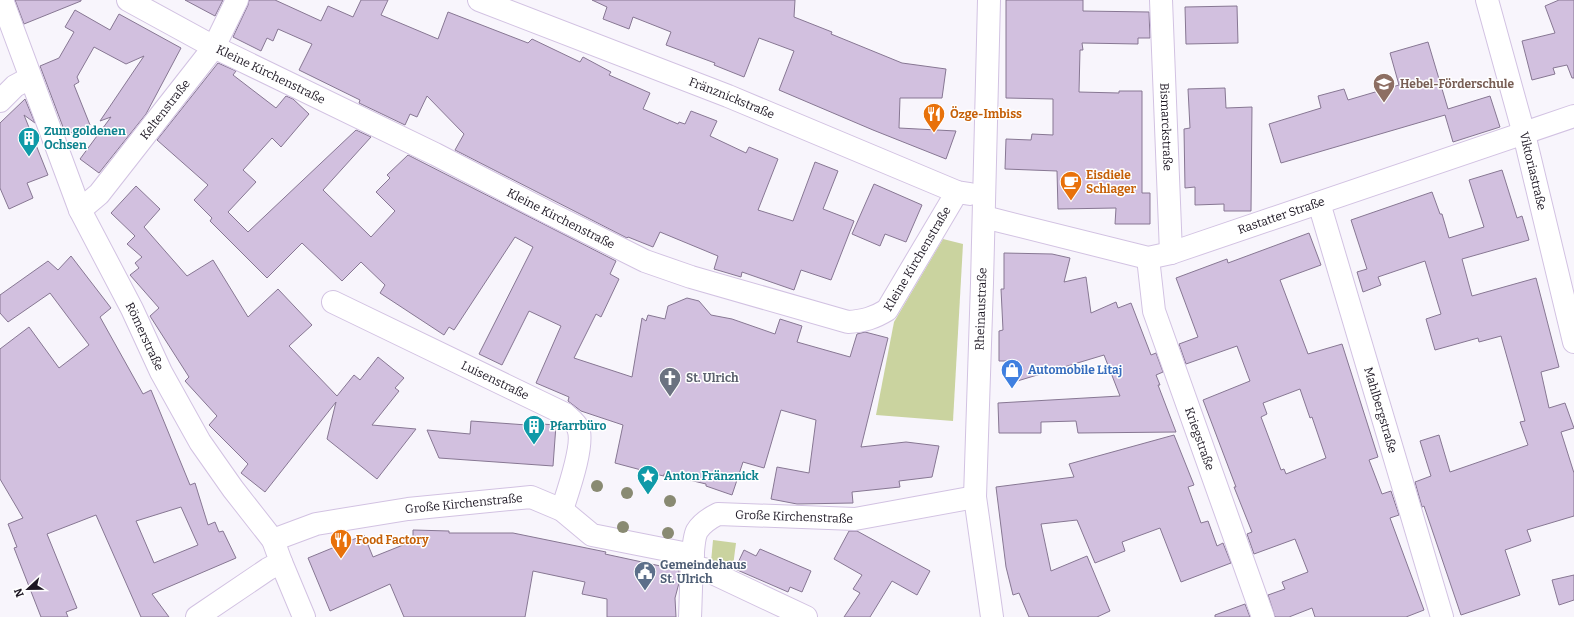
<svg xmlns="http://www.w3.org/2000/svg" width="1574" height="617" font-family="Bitter,serif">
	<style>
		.green { fill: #cad39f }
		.building { fill: #d2c0df; stroke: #877793; fill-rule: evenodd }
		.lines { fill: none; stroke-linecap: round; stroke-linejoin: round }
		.street-casing { stroke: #d2c2e2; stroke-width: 24 }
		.secondary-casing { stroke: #d2c2e2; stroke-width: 24 }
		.street { stroke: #fff; stroke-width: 22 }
		.secondary { stroke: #fff; stroke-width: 22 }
		.tree { fill: #898a72 }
		.labels { text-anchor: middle; stroke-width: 3; stroke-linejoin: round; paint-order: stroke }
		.street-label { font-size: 12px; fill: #1d1723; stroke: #fff }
		.education-label { font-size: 12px; font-weight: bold; fill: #785e54; stroke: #fff; text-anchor: start }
		.food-label { font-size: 12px; font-weight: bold; fill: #c56008; stroke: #fff; text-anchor: start }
		.culture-label { font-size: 12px; font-weight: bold; fill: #0d838f; stroke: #fff; text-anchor: start }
		.shop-label { font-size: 12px; font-weight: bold; fill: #366cbe; stroke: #fff; text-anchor: start }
		.worship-label { font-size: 12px; font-weight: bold; fill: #5b616d; stroke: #fff; text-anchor: start }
		.service-label { font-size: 12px; font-weight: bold; fill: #4e5e75; stroke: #fff; text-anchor: start }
	</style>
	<rect width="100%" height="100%" fill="#f8f5fc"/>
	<g class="green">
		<polygon points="943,239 963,244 953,421 876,415 894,322"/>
		<polygon points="713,540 736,543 733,566 711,562"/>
	</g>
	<g class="building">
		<polygon points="15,0 81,0 81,1 24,24"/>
		<polygon points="185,0 223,0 215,16"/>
		<polygon points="249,0 275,0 321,21 328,6 353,17 361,0 388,0 381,15 438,39 448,12 528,43 532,39 580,62 583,57 611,72 609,75 650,93 643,109 678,124 679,122 685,124 691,111 717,121 710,136 746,153 749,147 778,159 758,210 793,221 815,162 838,171 823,209 854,221 831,280 801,270 794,290 742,272 741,277 714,269 718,256 660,232 653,247 628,237 627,238 455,150 464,134 427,96 417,117 410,114 405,125 359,103 360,100 299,70 312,44 278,29 273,41 267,38 261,51 233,37 248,5"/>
		<polygon points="592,0 795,0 794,17 832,32 831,34 902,63 946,69 942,98 900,98 899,128 956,131 946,159 873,130 779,90 794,51 759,38 744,77 714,65 715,63 666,45 671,32 633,17 629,29 603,19 607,7"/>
		<polygon points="1006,0 1083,0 1083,11 1149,12 1150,38 1138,38 1138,44 1082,43 1083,50 1080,50 1079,92 1119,93 1119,91 1142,91 1142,193 1150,193 1150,224 1115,224 1116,208 1058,209 1057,171 1005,169 1006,139 1031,140 1032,134 1053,135 1053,99 1006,98"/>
		<polygon points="1559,0 1574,0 1574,78 1572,78 1567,65 1553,68 1555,74 1532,80 1522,41 1555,33 1545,6"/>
		<polygon points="1237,6 1238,43 1186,44 1185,7"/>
		<polygon points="75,10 110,30 119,14 181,48 146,114 99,173 80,159 111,117 100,121 144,56 126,64 94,47 77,77 79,82 74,85 90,125 66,135 40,66 59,58 74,32 65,27"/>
		<polygon points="1428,42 1448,109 1490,96 1500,127 1453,142 1445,115 1281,163 1269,124 1321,108 1318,96 1344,89 1348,100 1399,85 1390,53"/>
		<polygon points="218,63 236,71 233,75 276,108 286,96 293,99 309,114 281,147 272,138 243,170 256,182 228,212 248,232 356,130 371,137 323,190 371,237 395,211 376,192 390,178 387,175 408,155 616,261 610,274 619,279 601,317 596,314 574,358 632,377 642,318 646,321 648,315 665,319 668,306 687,298 699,301 711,315 732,319 775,334 780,319 802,326 797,342 850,357 857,334 865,332 888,338 861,447 906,442 939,446 932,477 899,481 900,487 852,492 853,503 797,504 771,499 777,467 809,473 816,420 781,410 764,468 743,462 732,495 706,486 706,484 664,474 664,476 645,472 645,471 615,463 623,425 581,411 568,401 569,397 536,383 561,326 529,311 502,365 479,354 533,247 515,237 454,330 449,327 444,335 380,293 385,285 361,262 342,281 302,243 267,278 210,221 212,218 194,200 208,185 157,140"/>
		<polygon points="1225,88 1226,108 1252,107 1251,211 1224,211 1224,204 1195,205 1195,187 1185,188 1184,129 1190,128 1188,89"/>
		<polygon points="25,99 35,123 24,115 48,175 27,183 33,198 9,209 0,188 0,123"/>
		<polygon points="1502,170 1517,218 1522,216 1529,240 1462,259 1472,296 1536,278 1559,367 1541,372 1549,408 1565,403 1574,428 1561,432 1574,473 1574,516 1527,530 1531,541 1505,550 1520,595 1461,615 1424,506 1422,507 1415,482 1431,476 1420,441 1439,435 1450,472 1528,445 1520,422 1525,421 1501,336 1479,342 1478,338 1435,350 1426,319 1441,314 1425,261 1378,277 1381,285 1363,292 1357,272 1367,269 1351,220 1432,192 1440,214 1442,214 1449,238 1484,227 1469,180"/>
		<polygon points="874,184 922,205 906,242 885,234 880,246 852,234"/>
		<polygon points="136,186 160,209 144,227 187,276 213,260 248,317 278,289 312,325 289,346 337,396 354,375 360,380 378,357 404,378 395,388 399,391 372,425 416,429 377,479 327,439 336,402 265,492 241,473 248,464 209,425 217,416 185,381 189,377 150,316 159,308 130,275 139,268 135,263 142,257 127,244 135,236 111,213"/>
		<path d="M1309,233L1321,265L1280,280L1308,354L1342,344L1378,457L1369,460L1382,494L1391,491L1399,515L1390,518L1424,610L1406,617H1315L1312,608L1289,617H1275L1268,595L1285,589L1282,582L1308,572L1295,539L1254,554L1247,534L1252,532L1234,487H1236L1203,400L1250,381L1237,346L1186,364L1179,344L1198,337L1176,278L1227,259L1228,263ZM1300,389L1310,418L1312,417L1326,458L1286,474L1284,469L1281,470L1261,417L1267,414L1263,403Z"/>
		<polygon points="1004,253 1052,254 1070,258 1064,282 1086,277 1091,313 1116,302 1118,308 1131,303 1151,355 1156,353 1163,372 1156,375 1160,385 1158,385 1176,432 1078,433 1076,421 1041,422 1041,433 999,433 998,403 1120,396 1104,355 1014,382 1014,361 999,361 999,331 1003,330 1001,289 1004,289"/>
		<path d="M71,256L111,308L100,317L143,394L151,390L190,485L195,483L208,525L215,522L219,532L223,531L236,558L152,594L169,617H141L96,515L47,534L77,608L66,612L68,617H41L14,548L17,547L8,524L23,518L0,479V349L29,327L59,368L89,345L50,293L8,322L0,313V295L48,261L58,270ZM181,507L198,545L154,563L136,521Z"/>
		<polygon points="471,421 527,425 527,423 556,425 553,466 439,458 427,430 470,434"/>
		<polygon points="1174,435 1194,485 1188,487 1201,523 1208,521 1217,546 1223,543 1231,563 1181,582 1160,528 1122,542 1125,551 1095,563 1077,520 1041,524 1051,571 1087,556 1110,611 1097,617 1029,617 1019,593 1013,595 1006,567 996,487 1074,477 1069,464"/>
		<polygon points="413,530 449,531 449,533 513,533 606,552 605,554 679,570 679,583 675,598 676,617 607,617 607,599 582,594 585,582 533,571 525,617 404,617 390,584 330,611 308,558 364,535 373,557 413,541"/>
		<polygon points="849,531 857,531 930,571 917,595 892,581 870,617 844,617 860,593 853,589 862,575 834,559"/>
		<polygon points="760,549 811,571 802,592 790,587 788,592 735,569 744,550 756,556"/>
		<polygon points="1574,575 1574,600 1559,605 1552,580"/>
		<polygon points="1245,604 1250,617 1215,617 1215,615"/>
	</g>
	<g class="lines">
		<g class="street-casing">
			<g id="street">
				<path id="s1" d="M2,0L80,210L132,309L161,372L200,442L233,489L273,540L281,562L268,569L197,617"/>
				<path id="s2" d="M128,0L214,47L435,154L551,214L645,261L691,277L848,322C864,321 874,318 887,310L957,192"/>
				<path id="s3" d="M479,0L728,96L957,192L970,194"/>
				<path id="s4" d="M1161,0L1171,253"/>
				<path id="s5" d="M1487,0L1524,134L1574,342"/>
				<polyline points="0,101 15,86 30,78"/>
				<path id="s6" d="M1319,203L1442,617"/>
				<path id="s7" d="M80,210L99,194L214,47L237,0"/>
				<path id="s8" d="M984,217L1148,258L1171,253L1574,116"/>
				<path id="s9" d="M1148,258L1154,311L1263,617"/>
				<path id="s10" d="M333,302L565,414C569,418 576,423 578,428C585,444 567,494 562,510"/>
				<path id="s11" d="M273,540L316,524L408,509L531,497L562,510L592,535L693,555"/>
				<polyline points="281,562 304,617"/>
				<polyline points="693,567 704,569 806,617"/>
				<path id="s12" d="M690,617C691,601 691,542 697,531C702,523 710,518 718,514L855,519L975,497"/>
			</g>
		</g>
		<g class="secondary-casing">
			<polyline id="secondary" points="989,0 982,283 975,497 992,617"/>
		</g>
		<use href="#street" class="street"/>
		<use href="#secondary" class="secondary"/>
	</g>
	<g class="tree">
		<circle cx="597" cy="486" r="6"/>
		<circle cx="627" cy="493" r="6"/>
		<circle cx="670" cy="501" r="6"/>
		<circle cx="623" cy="527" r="6"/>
		<circle cx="668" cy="533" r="6"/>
	</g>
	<defs>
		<g id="school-pin" transform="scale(1.15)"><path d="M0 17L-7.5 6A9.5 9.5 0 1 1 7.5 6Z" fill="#8d6e63" stroke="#fff"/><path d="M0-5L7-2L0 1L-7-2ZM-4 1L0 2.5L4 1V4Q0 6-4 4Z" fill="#fff"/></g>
		<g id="restaurant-pin" transform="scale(1.15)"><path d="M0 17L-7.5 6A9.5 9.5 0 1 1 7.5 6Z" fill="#e8710a" stroke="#fff"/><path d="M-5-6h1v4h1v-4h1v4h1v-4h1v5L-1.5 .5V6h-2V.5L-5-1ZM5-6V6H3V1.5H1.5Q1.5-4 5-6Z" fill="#fff"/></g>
		<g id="building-pin" transform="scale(1.15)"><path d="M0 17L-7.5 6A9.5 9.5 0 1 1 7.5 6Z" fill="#0f9aa8" stroke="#fff"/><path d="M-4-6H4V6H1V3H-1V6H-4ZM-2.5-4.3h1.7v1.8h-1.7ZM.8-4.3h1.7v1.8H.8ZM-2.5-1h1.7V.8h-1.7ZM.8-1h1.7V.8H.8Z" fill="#fff"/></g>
		<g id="cafe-pin" transform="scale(1.15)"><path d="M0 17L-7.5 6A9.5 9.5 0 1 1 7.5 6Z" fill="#e8710a" stroke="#fff"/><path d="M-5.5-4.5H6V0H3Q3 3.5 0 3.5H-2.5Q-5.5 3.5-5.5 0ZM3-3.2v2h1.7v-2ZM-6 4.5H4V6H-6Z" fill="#fff"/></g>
		<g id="shop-pin" transform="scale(1.15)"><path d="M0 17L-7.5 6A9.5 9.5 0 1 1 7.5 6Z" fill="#3f7fe0" stroke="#fff"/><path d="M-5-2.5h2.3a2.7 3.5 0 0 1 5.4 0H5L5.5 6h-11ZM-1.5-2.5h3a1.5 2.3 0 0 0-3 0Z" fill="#fff"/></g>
		<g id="church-pin" transform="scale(1.15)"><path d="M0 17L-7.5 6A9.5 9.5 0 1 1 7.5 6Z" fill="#6b7280" stroke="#fff"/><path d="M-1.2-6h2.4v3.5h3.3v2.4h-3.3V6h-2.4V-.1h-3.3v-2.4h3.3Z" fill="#fff"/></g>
		<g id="sight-pin" transform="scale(1.15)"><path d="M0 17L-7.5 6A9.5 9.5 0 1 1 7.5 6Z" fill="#0f9aa8" stroke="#fff"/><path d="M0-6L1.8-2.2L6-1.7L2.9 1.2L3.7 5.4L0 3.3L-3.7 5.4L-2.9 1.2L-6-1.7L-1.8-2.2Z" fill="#fff"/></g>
		<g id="civic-pin" transform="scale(1.15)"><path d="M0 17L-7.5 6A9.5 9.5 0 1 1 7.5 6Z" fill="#5c6f8a" stroke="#fff"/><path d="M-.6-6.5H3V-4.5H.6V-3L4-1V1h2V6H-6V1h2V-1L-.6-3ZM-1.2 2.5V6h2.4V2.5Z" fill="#fff"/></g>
	</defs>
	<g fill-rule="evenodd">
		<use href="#school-pin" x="1384" y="84"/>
		<use href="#restaurant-pin" x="934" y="114"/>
		<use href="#building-pin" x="29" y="138"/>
		<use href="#cafe-pin" x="1071" y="182"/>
		<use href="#shop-pin" x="1012" y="370"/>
		<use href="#church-pin" x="670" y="378"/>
		<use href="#building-pin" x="534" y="426"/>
		<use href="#sight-pin" x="648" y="476"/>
		<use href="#restaurant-pin" x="341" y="540"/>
		<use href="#civic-pin" x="645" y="572"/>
	</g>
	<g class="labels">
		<g class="street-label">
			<text dy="4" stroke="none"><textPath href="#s2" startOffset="161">Kleine Kirchenstraße</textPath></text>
			<text dy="4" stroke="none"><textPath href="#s3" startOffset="271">Fränznickstraße</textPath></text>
			<text dy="4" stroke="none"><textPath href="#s7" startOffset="132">Keltenstraße</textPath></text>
			<text dy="4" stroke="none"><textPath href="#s4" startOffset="127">Bismarckstraße</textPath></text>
			<text dy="4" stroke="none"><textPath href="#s5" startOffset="177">Viktoriastraße</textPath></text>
			<text dy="4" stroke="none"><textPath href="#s8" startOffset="309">Rastatter Straße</textPath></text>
			<text dy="4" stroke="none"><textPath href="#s2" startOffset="485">Kleine Kirchenstraße</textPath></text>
			<text dy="4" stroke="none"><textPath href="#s2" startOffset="892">Kleine Kirchenstraße</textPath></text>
			<text transform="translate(981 309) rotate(-88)" y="4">Rheinaustraße</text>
			<text dy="4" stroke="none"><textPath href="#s1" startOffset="366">Römerstraße</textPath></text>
			<text dy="4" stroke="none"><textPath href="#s10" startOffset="180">Luisenstraße</textPath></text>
			<text dy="4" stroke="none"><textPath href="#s6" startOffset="216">Mahlbergstraße</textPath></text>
			<text dy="4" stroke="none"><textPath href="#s9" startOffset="189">Kriegstraße</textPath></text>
			<text dy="4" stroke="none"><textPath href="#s11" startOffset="195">Große Kirchenstraße</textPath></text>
			<text dy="4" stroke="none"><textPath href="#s12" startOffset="190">Große Kirchenstraße</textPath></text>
		</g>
		<g class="education-label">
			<text x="1400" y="88">Hebel-Förderschule</text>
		</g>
		<g class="food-label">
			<text x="950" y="118">Özge-Imbiss</text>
			<text x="1086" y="179">Eisdiele<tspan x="1086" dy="14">Schlager</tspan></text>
			<text x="356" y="544">Food Factory</text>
		</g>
		<g class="culture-label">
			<text x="44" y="135">Zum goldenen<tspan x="44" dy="14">Ochsen</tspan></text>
			<text x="550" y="430">Pfarrbüro</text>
			<text x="664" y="480">Anton Fränznick</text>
		</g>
		<g class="shop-label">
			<text x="1028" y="374">Automobile Litaj</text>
		</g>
		<g class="worship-label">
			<text x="686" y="382">St. Ulrich</text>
		</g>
		<g class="service-label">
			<text x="660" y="569">Gemeindehaus<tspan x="660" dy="14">St. Ulrich</tspan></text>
		</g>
	</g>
	<g transform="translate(28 589) rotate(248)" stroke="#ffffff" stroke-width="3" paint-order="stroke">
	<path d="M0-3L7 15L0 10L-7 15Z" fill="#1d1723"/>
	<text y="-6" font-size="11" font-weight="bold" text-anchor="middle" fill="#1d1723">N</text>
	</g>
</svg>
